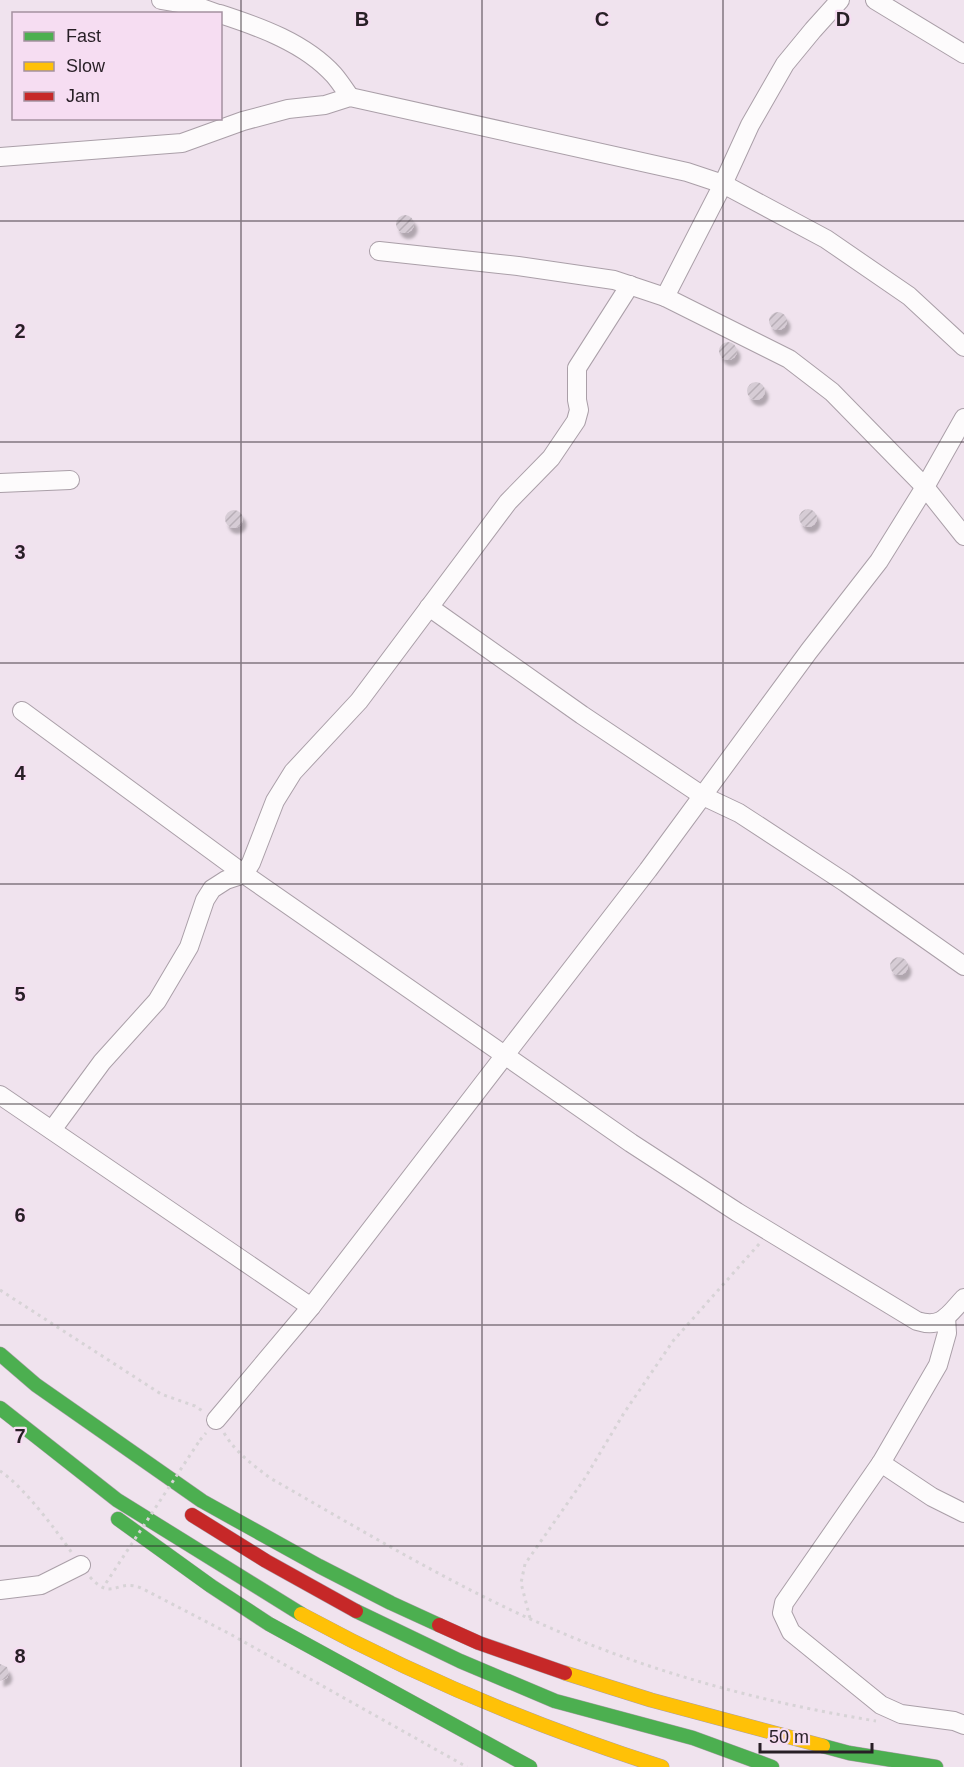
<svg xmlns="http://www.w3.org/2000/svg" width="964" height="1767" font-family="Helvetica,sans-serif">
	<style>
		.building { fill: url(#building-hatch); filter: url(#shadow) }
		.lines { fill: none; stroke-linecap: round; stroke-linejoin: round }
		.street-casing { stroke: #aa9fa8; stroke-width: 20 }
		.fast-casing { stroke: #aa9fa8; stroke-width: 15 }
		.slow-casing { stroke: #aa9fa8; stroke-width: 15 }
		.jam-casing { stroke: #aa9fa8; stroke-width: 15 }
		.path { stroke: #d7d3d6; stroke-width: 3; stroke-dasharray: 3 4.5; stroke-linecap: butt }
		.street { stroke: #fdfbfc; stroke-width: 18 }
		.fast { stroke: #4caf50; stroke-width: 14 }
		.slow { stroke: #ffc107; stroke-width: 14 }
		.jam { stroke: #c62828; stroke-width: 14 }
		.path-bridge { stroke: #d7d3d6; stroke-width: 3; stroke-dasharray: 3 4.5; stroke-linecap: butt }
		.grid { fill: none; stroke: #281f26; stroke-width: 1.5; stroke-opacity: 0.55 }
		.grid-label { font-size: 20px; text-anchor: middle; font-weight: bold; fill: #281f26; stroke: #f6ddf2; stroke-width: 4.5; stroke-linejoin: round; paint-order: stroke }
	</style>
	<defs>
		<pattern id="building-hatch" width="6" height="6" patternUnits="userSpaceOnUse" patternTransform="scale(1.5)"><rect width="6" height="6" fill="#d6ccd5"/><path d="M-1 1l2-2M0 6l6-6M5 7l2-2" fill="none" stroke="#b8afb7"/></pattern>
		<filter id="shadow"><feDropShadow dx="3.5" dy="6" stdDeviation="1.5" flood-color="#0004"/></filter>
	</defs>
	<rect width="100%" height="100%" fill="#f0e3ee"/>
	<g class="building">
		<circle cx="405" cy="224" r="9"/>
		<circle cx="778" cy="321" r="9"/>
		<circle cx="728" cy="351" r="9"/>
		<circle cx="756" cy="391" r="9"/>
		<circle cx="808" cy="518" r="9"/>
		<circle cx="234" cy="519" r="9"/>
		<circle cx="899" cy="966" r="9"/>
		<polygon points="0,1664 7,1667 9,1673 7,1678 0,1681"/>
	</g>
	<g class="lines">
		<g class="street-casing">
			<g id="street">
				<polyline points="161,0 196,6 218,14"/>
				<polyline points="875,0 964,54"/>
				<path d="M220,14C260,27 305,43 334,75C340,82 345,90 350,97"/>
				<polyline points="0,157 182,143 243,121 288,109 325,105 350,97 687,172 723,184 826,239 909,296 964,347"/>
				<polyline points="379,251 518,266 614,280 665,297 789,359 832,392 925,487 964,536"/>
				<polyline points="665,297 723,184 750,125 785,64 813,30 840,0"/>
				<polyline points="0,483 70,480"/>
				<polyline points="429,607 582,715 703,796 739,813 846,883 964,966"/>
				<path d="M22,711L244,874L631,1143L737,1212L917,1321C942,1329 948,1315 964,1298"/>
				<polyline points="0,1095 311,1307"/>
				<polyline points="52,1130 102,1062 157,1001 189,947 205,900 212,889 226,880 244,874 251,863 275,801 293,772 359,701 508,502 551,458 576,421 579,410 577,400 577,368 630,285"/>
				<polyline points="946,1317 947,1333 938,1365 881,1463 784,1603 782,1613 791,1632 881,1705 901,1714 954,1721 964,1725"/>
				<polyline points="216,1420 311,1307 505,1055 648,870 809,651 879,561 925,487 964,418"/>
				<polyline points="881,1463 932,1497 964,1513"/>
				<polyline points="0,1590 41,1585 81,1565"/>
			</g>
		</g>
		<g class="fast-casing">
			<g id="fast">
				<polyline points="0,1354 36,1385 202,1501 319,1566 391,1603 439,1625"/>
				<polyline points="0,1408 117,1500 301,1614"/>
				<polyline points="118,1519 211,1586 269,1624 530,1767"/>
				<polyline points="356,1611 460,1661 555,1701 693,1738 772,1767"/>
				<polyline points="823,1746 849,1753 936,1767"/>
			</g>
		</g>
		<g class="slow-casing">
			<g id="slow">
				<path d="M301,1614C417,1677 537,1727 662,1767"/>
				<polyline points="565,1673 651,1700 823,1746"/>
			</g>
		</g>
		<g class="jam-casing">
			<g id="jam">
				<polyline points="192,1515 266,1561 356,1611"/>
				<polyline points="439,1625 479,1643 565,1673"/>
			</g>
		</g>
		<g class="path">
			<polyline points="0,1290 161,1394 195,1406 204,1412"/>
			<path d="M224,1433C236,1453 252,1464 270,1478C358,1528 445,1581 537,1622C645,1671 760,1702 876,1721"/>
			<polyline points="200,1440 206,1433"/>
			<path d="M0,1471C23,1486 56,1530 72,1553"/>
			<path d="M90,1577C111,1600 115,1582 135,1586C140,1587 145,1590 149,1592L230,1634L467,1767"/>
			<polyline points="530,1618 521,1583 525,1564 585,1478 624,1413 673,1341 760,1243"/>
		</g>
		<use href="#street" class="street"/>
		<use href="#fast" class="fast"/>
		<use href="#slow" class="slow"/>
		<use href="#jam" class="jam"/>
		<polyline class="path-bridge" points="106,1583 200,1440"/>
	</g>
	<path class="grid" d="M241,0V1767M482,0V1767M723,0V1767M0,221H964M0,442H964M0,663H964M0,884H964M0,1104H964M0,1325H964M0,1546H964"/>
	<g class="grid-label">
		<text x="362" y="26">B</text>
		<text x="602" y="26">C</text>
		<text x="843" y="26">D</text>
		<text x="20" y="338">2</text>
		<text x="20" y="559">3</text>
		<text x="20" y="780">4</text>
		<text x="20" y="1001">5</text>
		<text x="20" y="1222">6</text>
		<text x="20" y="1443">7</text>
		<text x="20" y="1663">8</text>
	</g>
	<rect x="12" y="12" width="210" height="108" fill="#f6ddf2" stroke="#a491a0" stroke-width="1.5"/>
	<rect x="24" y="32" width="30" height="9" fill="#4caf50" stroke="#a491a0" stroke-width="1.5"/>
	<text x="66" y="42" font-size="18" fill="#281f26">Fast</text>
	<rect x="24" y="62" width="30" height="9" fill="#ffc107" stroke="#a491a0" stroke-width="1.5"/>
	<text x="66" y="72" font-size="18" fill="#281f26">Slow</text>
	<rect x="24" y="92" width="30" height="9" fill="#c62828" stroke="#a491a0" stroke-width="1.5"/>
	<text x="66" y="102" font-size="18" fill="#281f26">Jam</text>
	<path d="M760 1743v9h112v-9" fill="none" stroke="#281f26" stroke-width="3"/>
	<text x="769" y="1743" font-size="18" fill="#281f26" stroke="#f6ddf2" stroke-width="4.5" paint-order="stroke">50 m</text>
</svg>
